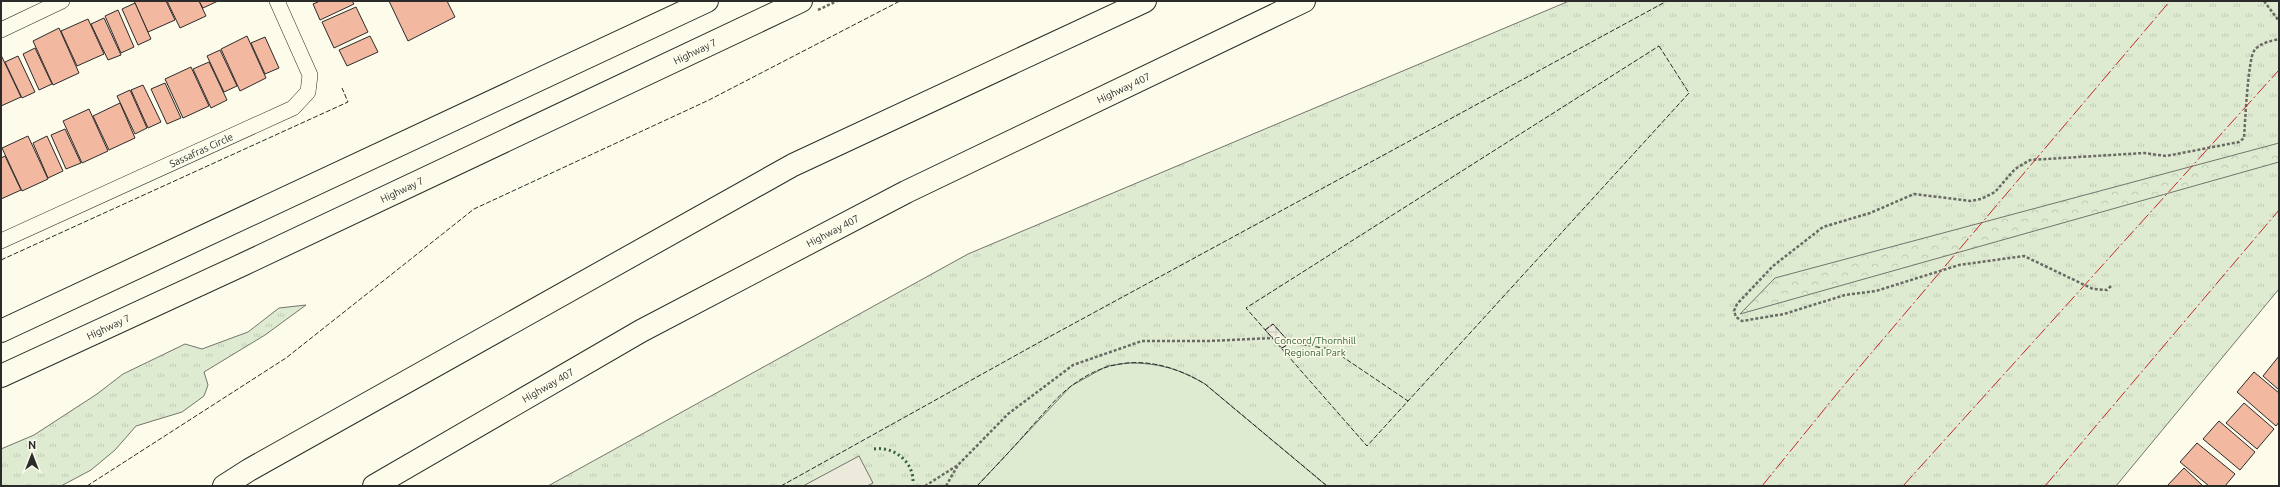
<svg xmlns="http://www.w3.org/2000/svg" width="2280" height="487" font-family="Ubuntu,sans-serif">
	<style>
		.grass { fill: url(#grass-tufts); stroke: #74746e }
		.forest { fill: url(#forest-crowns); stroke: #74746e }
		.pitch { fill: #deebd1; stroke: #74746e }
		.parking { fill: #eceadb; stroke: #74746e }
		.plaza { fill: url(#plaza-grid); stroke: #74746e }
		.building { fill: #f2b8a0; stroke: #2b2b2b }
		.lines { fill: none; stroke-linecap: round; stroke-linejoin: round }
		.minor-casing { stroke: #2b2b2b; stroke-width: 16 }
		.primary-casing { stroke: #2b2b2b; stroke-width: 24 }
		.motorway-casing { stroke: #2b2b2b; stroke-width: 24 }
		.path { stroke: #6a6964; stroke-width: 2.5; stroke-dasharray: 3 2; stroke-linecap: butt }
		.minor { stroke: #fdfbea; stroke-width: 15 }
		.primary { stroke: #fdfbea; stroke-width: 22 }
		.motorway { stroke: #fdfbea; stroke-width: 22 }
		.hedge { stroke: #34623c; stroke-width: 3; stroke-dasharray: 2 3; stroke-linecap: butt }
		.fence { stroke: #2b2b2b; stroke-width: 1; stroke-dasharray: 5 2; stroke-linecap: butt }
		.power { stroke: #c62828; stroke-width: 1; stroke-dasharray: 14 3 2 3; stroke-linecap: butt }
		.labels { text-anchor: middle; stroke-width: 3; stroke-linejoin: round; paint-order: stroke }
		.street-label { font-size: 10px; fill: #2b2b2b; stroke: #fdfbea }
		.park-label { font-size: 10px; fill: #34623c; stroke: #fdfbea }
	</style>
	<defs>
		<pattern id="grass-tufts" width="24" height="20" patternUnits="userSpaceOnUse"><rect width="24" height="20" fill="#deebd1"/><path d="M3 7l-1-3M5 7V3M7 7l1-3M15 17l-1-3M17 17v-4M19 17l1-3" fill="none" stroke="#bfcab4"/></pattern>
		<pattern id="forest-crowns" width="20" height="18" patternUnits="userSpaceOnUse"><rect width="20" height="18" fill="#deebd1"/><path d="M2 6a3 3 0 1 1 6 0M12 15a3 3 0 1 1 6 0" fill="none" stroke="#bfcab4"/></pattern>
		<pattern id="plaza-grid" width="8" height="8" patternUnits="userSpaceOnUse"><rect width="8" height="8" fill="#eceadb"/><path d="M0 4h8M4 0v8" fill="none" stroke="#cbc9bc"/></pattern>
	</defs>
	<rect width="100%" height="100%" fill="#fdfbea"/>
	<g class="grass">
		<polygon points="1569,1 2279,1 2279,289 2116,486 548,486 968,254"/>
		<polygon points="306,305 265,335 204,372 208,385 204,396 182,412 136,426 115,450 91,470 61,486 1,486 1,449 34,435 97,394 123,374 185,344 202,349 248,332 279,308"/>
	</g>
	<polygon class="forest" points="2279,143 2279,162 1740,314 1775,278"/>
	<path class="pitch" d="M1129,363C1158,363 1180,369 1205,384L1327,486H977L1071,386L1107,366Z"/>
	<polygon class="parking" points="859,456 873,483 867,486 803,486"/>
	<polygon class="plaza" points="1273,324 1290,343 1282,348 1265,330"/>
	<g class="building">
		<polygon points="134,1 166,1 175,20 148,32"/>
		<polygon points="167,1 199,1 206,16 180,28"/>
		<polygon points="199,1 218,1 203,8"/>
		<polygon points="320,1 352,1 354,4 320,20 313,4"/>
		<polygon points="389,1 447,1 455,17 408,41"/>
		<polygon points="135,3 151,39 138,45 122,9"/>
		<polygon points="356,7 368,32 334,48 322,22"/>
		<polygon points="118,10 134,47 121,53 105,16"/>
		<polygon points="104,18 121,55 108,60 91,24"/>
		<polygon points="88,19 104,54 77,66 61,31"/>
		<polygon points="59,28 79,73 53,85 33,41"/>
		<polygon points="247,36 266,78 240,91 221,49"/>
		<polygon points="370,36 378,52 347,66 339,50"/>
		<polygon points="265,37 279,68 265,74 251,43"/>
		<polygon points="35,48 52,84 39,90 23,54"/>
		<polygon points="220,50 237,86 224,92 207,56"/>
		<polygon points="1,55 21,97 1,106"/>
		<polygon points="18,56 35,92 22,98 5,62"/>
		<polygon points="209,62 227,100 211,108 193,69"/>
		<polygon points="191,67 209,106 183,118 165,79"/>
		<polygon points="165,83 181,118 167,124 151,89"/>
		<polygon points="143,85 161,122 148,128 131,90"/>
		<polygon points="130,90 147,128 135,134 117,96"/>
		<polygon points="120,103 135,138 109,150 93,116"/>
		<polygon points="89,109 108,151 82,163 63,121"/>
		<polygon points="65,129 81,163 66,169 51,135"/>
		<polygon points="28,136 48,179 22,191 2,148"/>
		<polygon points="47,136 63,171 48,178 33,143"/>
		<polygon points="5,156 21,190 1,199 1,158"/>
		<polygon points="2279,356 2279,390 2263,376"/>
		<polygon points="2254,372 2279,393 2279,422 2276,426 2237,392"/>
		<polygon points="2244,403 2274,429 2257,449 2226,423"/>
		<polygon points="2219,421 2255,452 2240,470 2203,439"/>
		<polygon points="2197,443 2235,474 2225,486 2209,486 2180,462"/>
		<polygon points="2184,468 2203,486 2167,486"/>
	</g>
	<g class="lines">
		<g class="minor-casing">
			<g id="minor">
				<polyline points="1,30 62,1"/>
				<path id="s1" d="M1,241L293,108L308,92L310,75L277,1"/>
			</g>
		</g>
		<g class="primary-casing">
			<g id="primary">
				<polyline points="1,331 707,1"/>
				<path id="s2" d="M1,376L244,264L801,1"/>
			</g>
		</g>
		<g class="motorway-casing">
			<g id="motorway">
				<polyline points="224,486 249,470 793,165 1145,1"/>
				<path id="s3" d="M374,486L641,331L906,192L1304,1"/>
			</g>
		</g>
		<g class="path">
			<polyline points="2264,1 2279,21"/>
			<polyline points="818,10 837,1"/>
			<path d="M2111,286L2107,290L2093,289L2024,256L1959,265L1876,291L1845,295L1784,314L1742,321L1736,317L1734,311L1737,304L1773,266L1823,227L1870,213L1914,194L1971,201L1981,199L1995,192L2015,169L2030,160L2144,153L2166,156L2239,142L2244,138C2245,123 2248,60 2254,51C2259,43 2271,41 2279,39"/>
			<polyline points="925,486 958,465 1008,414 1073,365 1142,341 1209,341 1273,338"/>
			<polyline points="946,486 958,465"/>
		</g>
		<use href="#minor" class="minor"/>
		<use href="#primary" class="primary"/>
		<use href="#motorway" class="motorway"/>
		<path class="hedge" d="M874,449C893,446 913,461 913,481"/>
		<g class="fence">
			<polygon points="1659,46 1689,93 1367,446 1246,308"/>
			<polyline points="1,260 348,102 342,88"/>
			<polyline points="1265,330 1273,324 1290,343"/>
			<polyline points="1282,348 1290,343 1331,349 1408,401"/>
			<polyline points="87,486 286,358 474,209 709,100 900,1"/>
			<polyline points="781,486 1038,343 1667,1"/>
			<path d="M977,486C996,466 1015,446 1033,425C1046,411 1058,395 1074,384C1116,353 1162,358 1205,384L1327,486"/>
		</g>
		<g class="power">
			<polyline points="1762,486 1840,390 2170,1"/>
			<polyline points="1903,486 2279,70"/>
			<polyline points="2045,486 2279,210"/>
		</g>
	</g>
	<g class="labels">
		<g class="street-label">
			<text dy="4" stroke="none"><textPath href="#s2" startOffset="766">Highway 7</textPath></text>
			<text dy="4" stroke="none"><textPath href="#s3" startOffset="849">Highway 407</textPath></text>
			<text dy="4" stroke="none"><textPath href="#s1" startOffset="220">Sassafras Circle</textPath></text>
			<text dy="4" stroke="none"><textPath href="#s2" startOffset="442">Highway 7</textPath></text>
			<text dy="4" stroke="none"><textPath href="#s3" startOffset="525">Highway 407</textPath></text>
			<text dy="4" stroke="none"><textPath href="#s2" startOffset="118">Highway 7</textPath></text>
			<text dy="4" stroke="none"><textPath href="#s3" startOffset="201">Highway 407</textPath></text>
		</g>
		<g class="park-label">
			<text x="1315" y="344">Concord/Thornhill<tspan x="1315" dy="12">Regional Park</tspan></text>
		</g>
	</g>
	<rect width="2280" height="487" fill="none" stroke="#2b2b2b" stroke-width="4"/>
	<g transform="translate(32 455)" stroke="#fdfbea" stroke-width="3" paint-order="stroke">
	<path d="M0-3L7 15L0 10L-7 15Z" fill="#2b2b2b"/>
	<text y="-6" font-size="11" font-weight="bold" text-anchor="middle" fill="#2b2b2b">N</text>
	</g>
</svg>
